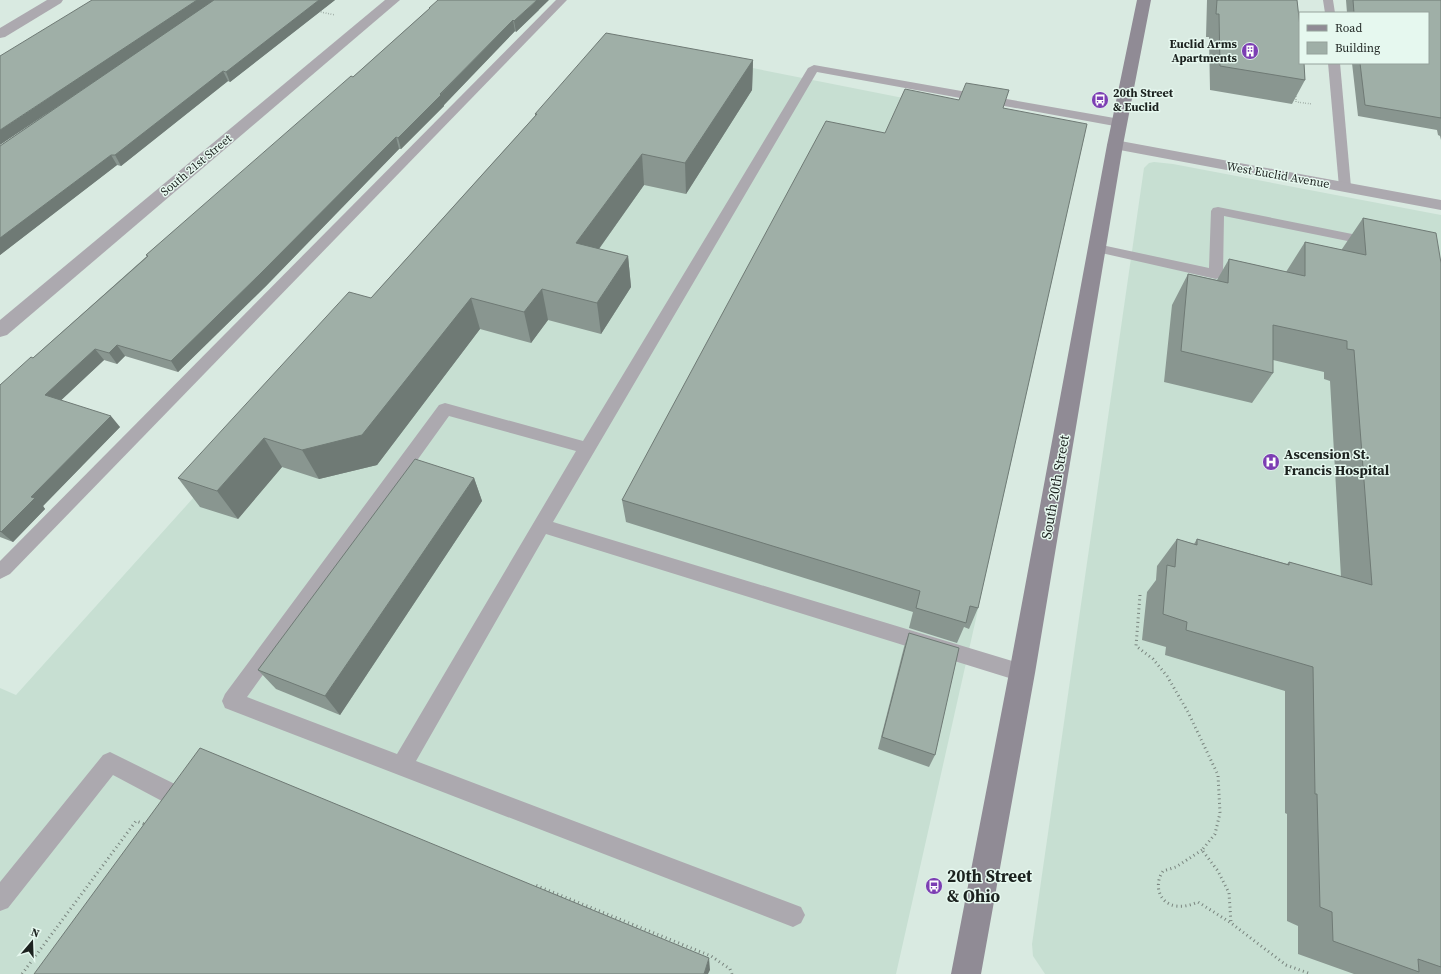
<svg xmlns="http://www.w3.org/2000/svg" width="1441" height="974" font-family="'Source Serif 4',serif">
	<style>
		.built { fill: #c7dfd2 }
		.lines { fill: none; stroke-linecap: round; stroke-linejoin: round }
		.path-far1 { stroke: #79847e; stroke-width: 1.5; stroke-dasharray: 0.5 2; stroke-linecap: butt }
		.path { stroke: #79847e; stroke-width: 3; stroke-dasharray: 1 3.5; stroke-linecap: butt }
		.lane { fill: #aca9af; fill-rule: evenodd }
		.street { fill: #aca9af; fill-rule: evenodd }
		.secondary { fill: #908b95; fill-rule: evenodd }
		.wall { fill: #899690 }
		.shaded-wall { fill: #6f7a75 }
		.building { fill: #9fafa7; stroke: #6f7a75 }
		.labels { text-anchor: middle; stroke-width: 3; stroke-linejoin: round; paint-order: stroke }
		.far-poi-label { font-size: 12px; font-weight: bold; fill: #1c221f; stroke: #e6f8ef; text-anchor: end }
		.far-street-label { font-size: 12px; fill: #1c221f; stroke: #e6f8ef }
		.poi-label { font-size: 14px; font-weight: bold; fill: #1c221f; stroke: #e6f8ef; text-anchor: start }
		.street-label { font-size: 14px; fill: #1c221f; stroke: #e6f8ef }
		.near-poi-label { font-size: 17px; font-weight: bold; fill: #1c221f; stroke: #e6f8ef; text-anchor: start }
	</style>
	<rect width="100%" height="100%" fill="#d9eae1"/>
	<g class="built">
		<polygon points="606,39 1085,134 896,974 0,974 0,688 16,695"/>
		<polygon points="1154,162 1173,164 1441,215 1441,974 1045,974 1033,956 1032,944 1144,168 1149,163"/>
	</g>
	<g class="lines">
		<g class="path-far1">
			<polyline points="316,11 335,15"/>
			<polyline points="1296,94 1296,102 1312,104"/>
		</g>
		<g class="path">
			<polyline points="1140,595 1136,646 1153,659 1167,676 1188,712 1218,775 1220,813 1215,834 1202,850 1218,871 1229,893 1231,923 1286,965 1311,974"/>
			<path d="M1202,850L1176,867L1163,871C1154,884 1158,903 1176,906C1184,907 1191,905 1198,902L1231,923"/>
			<polyline points="534,888 535,885 711,956 730,969 732,974"/>
			<polyline points="22,974 136,821 147,825"/>
		</g>
		<g class="lane">
			<polygon points="556,0 567,0 10,574 0,579 0,561"/>
			<polygon points="1323,0 1333,0 1335,13 1325,13"/>
			<polygon points="1328,63 1340,63 1351,187 1350,190 1340,190 1339,187"/>
			<path d="M814,65L1120,119L1124,120L1126,123L1124,126L1120,127L817,72L553,522L1022,664L1029,667L1032,673L1029,679L1022,682L546,534L416,761L801,907L805,915L801,923L793,927L225,708L222,701L225,694L439,405L445,403L583,441L808,68ZM449,416L576,451L397,754L247,697Z"/>
			<polygon points="1218,207 1372,238 1377,239 1379,242 1377,245 1372,246 1224,216 1223,274 1221,277 1216,279 1097,252 1092,251 1090,248 1092,245 1097,244 1209,268 1211,211 1213,208"/>
			<polygon points="110,752 191,792 194,800 191,808 183,811 175,808 113,775 8,908 0,911 0,882 103,755"/>
		</g>
		<g class="street">
			<polygon points="47,0 63,0 61,3 5,37 0,38 0,28"/>
			<polygon points="385,0 400,0 7,335 0,337 0,320"/>
			<polygon points="1115,140 1441,200 1441,210 1109,148 1107,145 1109,142"/>
		</g>
		<polygon class="secondary" points="1137,0 1151,0 1123,145 1035,673 981,974 951,974 1009,673 1107,145"/>
	</g>
	<g class="wall">
		<polygon points="92,0 335,0 230,82 228,81 121,166 117,165 0,255 0,146 46,114"/>
		<polygon points="1207,0 1297,0 1305,80 1292,104 1210,90 1209,37 1206,37"/>
		<polygon points="1346,0 1441,0 1441,140 1440,136 1438,135 1437,130 1358,116 1352,63 1428,63 1428,13 1347,13"/>
		<polygon points="429,8 539,10 516,32 515,31 444,105 444,106 401,149 399,149 266,286 178,372 125,356 117,364 104,360 61,400 120,427 43,506 45,509 13,542 0,537 0,385 33,358 147,256 146,255 353,77 429,9"/>
		<polygon points="753,60 752,90 686,194 644,185 599,249 628,256 631,287 601,334 548,320 531,343 480,329 377,465 319,479 282,467 238,519 200,507 178,478 371,298 535,116 535,114"/>
		<polygon points="1004,108 978,608 969,629 964,627 957,643 909,628 913,612 626,522 622,500"/>
		<polygon points="1363,218 1441,263 1441,974 1354,974 1298,954 1298,926 1287,921 1287,814 1285,813 1285,691 1165,655 1166,647 1142,640 1147,592 1156,580 1157,566 1177,539 1194,544 1197,539 1287,564 1289,562 1341,577 1330,381 1324,379 1324,372 1273,360 1273,373 1252,403 1164,382 1172,305 1188,274 1217,280 1229,259 1286,272 1305,242 1342,250 1342,249"/>
		<polygon points="474,478 482,501 340,715 276,689 258,670"/>
		<polygon points="909,633 935,755 929,767 878,749 904,647"/>
	</g>
	<g class="shaded-wall">
		<polygon points="197,0 216,0 0,145 0,130"/>
		<polygon points="319,0 335,0 230,82 226,72"/>
		<polygon points="537,0 549,0 516,32 514,21"/>
		<polygon points="513,20 515,31 444,105 444,106 401,149 398,138"/>
		<polygon points="753,60 752,90 686,194 685,163"/>
		<polygon points="223,71 228,81 121,166 115,155"/>
		<polygon points="396,137 399,149 266,286 178,372 171,361"/>
		<polygon points="642,154 644,185 581,274 576,243"/>
		<polygon points="111,155 117,165 0,255 0,238"/>
		<polygon points="628,256 631,287 601,334 597,303"/>
		<polygon points="542,289 548,320 531,343 524,312"/>
		<polygon points="471,298 480,329 377,465 319,479 302,450"/>
		<polygon points="117,345 125,356 117,364 109,353"/>
		<polygon points="95,349 104,360 55,406 45,395"/>
		<polygon points="111,416 120,427 43,506 45,509 13,542 1,532 31,497"/>
		<polygon points="264,438 282,467 238,519 217,491"/>
		<polygon points="474,478 482,501 340,715 325,696"/>
		<polygon points="709,958 710,970 708,974 704,974"/>
	</g>
	<g class="building">
		<polygon points="92,0 197,0 0,130 0,56"/>
		<polygon points="214,0 319,0 226,72 223,71 115,155 111,155 0,238 0,146"/>
		<polygon points="438,0 537,0 514,21 513,20 440,94 441,95 398,138 396,137 260,274 171,361 117,345 109,353 95,349 45,395 111,416 31,497 35,498 1,532 0,531 0,385 31,357 33,358 148,256 146,255 351,76 353,77 430,8 429,8"/>
		<polygon points="1217,0 1297,0 1300,27 1300,63 1304,63 1305,80 1220,66 1219,14 1216,14"/>
		<polygon points="1353,0 1441,0 1441,118 1365,105 1360,63 1428,63 1428,13 1354,13"/>
		<polygon points="606,33 753,60 685,163 642,154 576,243 628,256 597,303 542,289 524,312 471,298 362,435 302,450 264,438 217,491 178,478 349,292 371,298 537,114 535,114"/>
		<polygon points="966,83 1009,90 1003,108 1087,124 978,608 970,606 966,623 916,608 920,591 622,500 826,121 885,133 905,89 959,100"/>
		<polygon points="1363,218 1436,233 1441,263 1441,967 1418,959 1419,972 1333,941 1332,912 1320,907 1317,794 1315,794 1313,667 1186,630 1187,622 1163,614 1167,565 1175,567 1177,539 1197,545 1197,539 1289,565 1289,562 1372,585 1354,350 1347,349 1347,341 1273,325 1273,373 1181,351 1188,274 1228,283 1229,259 1305,276 1305,242 1366,255"/>
		<polygon points="415,459 474,478 325,696 258,670"/>
		<polygon points="909,633 959,648 935,755 882,737"/>
		<polygon points="200,748 709,958 704,974 34,974"/>
	</g>
	<defs>
		<g id="building-disc" transform="scale(0.9)"><circle r="9.5" fill="#7c3eb3" stroke="#e6f8ef"/><path d="M-4-6H4V6H1V3H-1V6H-4ZM-2.5-4.3h1.7v1.8h-1.7ZM.8-4.3h1.7v1.8H.8ZM-2.5-1h1.7V.8h-1.7ZM.8-1h1.7V.8H.8Z" fill="#fff"/></g>
		<g id="bus-disc" transform="scale(0.9)"><circle r="9.5" fill="#7c3eb3" stroke="#e6f8ef"/><path d="M-5-6H5V4H4V6H2V4H-2V6H-4V4H-5ZM-3.5-4V0h7V-4ZM-3.5 1.2v1.5H-2V1.2ZM2 1.2v1.5H3.5V1.2Z" fill="#fff"/></g>
		<g id="hospital-disc" transform="scale(0.9)"><circle r="9.5" fill="#7c3eb3" stroke="#e6f8ef"/><path d="M-5-5h3v3.5h4V-5h3V5h-3V1.5h-4V5h-3Z" fill="#fff"/></g>
	</defs>
	<g fill-rule="evenodd">
		<use href="#building-disc" x="1250" y="51"/>
		<use href="#bus-disc" x="1100" y="100"/>
		<use href="#hospital-disc" x="1271" y="462"/>
		<use href="#bus-disc" x="934" y="886"/>
	</g>
	<g class="labels">
		<g class="far-poi-label">
			<text x="1237" y="48">Euclid Arms<tspan x="1237" dy="14">Apartments</tspan></text>
			<text x="1113" y="97" text-anchor="start">20th Street<tspan x="1113" dy="14">&amp; Euclid</tspan></text>
		</g>
		<g class="far-street-label">
			<text transform="translate(196 165) rotate(-40)" y="4">South 21st Street</text>
			<text transform="translate(1278 175) rotate(10)" y="4">West Euclid Avenue</text>
		</g>
		<g class="poi-label">
			<text x="1284" y="459">Ascension St.<tspan x="1284" dy="16">Francis Hospital</tspan></text>
		</g>
		<g class="street-label">
			<text transform="translate(1055 487) rotate(-80)" y="5">South 20th Street</text>
		</g>
		<g class="near-poi-label">
			<text x="947" y="882">20th Street<tspan x="947" dy="20">&amp; Ohio</tspan></text>
		</g>
	</g>
	<rect x="1299" y="12" width="130" height="52" fill="#e6f8ef" stroke="#95a29c"/>
	<rect x="1307" y="25" width="20" height="6" fill="#908b95" stroke="#95a29c"/>
	<text x="1335" y="32" font-size="12" fill="#1c221f">Road</text>
	<rect x="1307" y="42" width="20" height="12" fill="#9fafa7" stroke="#95a29c"/>
	<text x="1335" y="52" font-size="12" fill="#1c221f">Building</text>
	<g transform="translate(32 942) rotate(19)" stroke="#e6f8ef" stroke-width="3" paint-order="stroke">
	<path d="M0-3L7 15L0 10L-7 15Z" fill="#1c221f"/>
	<text y="-6" font-size="11" font-weight="bold" text-anchor="middle" fill="#1c221f">N</text>
	</g>
</svg>
